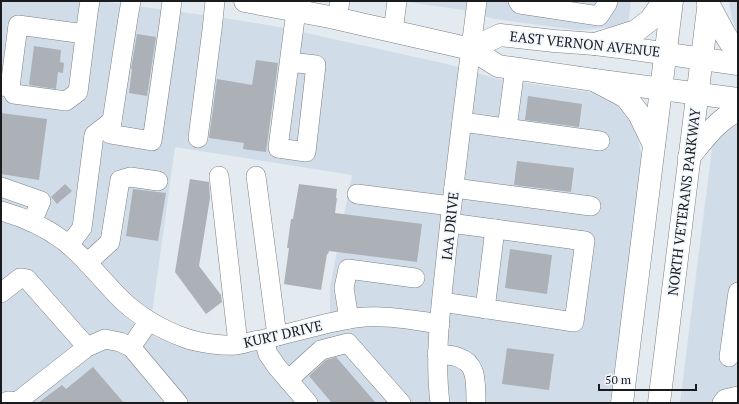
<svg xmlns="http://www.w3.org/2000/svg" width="739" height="404" font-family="'PT Serif',serif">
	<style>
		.built { fill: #d0dde8 }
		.building { fill: #abb1b7 }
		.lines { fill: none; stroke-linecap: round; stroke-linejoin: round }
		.minor-casing { stroke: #7b8086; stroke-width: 20 }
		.major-casing { stroke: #7b8086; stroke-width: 23 }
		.highway-casing { stroke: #7b8086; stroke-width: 23 }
		.minor { stroke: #fff; stroke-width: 19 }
		.major { stroke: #fff; stroke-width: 22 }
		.highway { stroke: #fff; stroke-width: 22 }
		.labels { text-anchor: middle; stroke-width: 3.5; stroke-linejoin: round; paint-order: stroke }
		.street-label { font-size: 14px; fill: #191b1d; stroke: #f1f7fd }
	</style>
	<rect width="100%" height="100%" fill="#e3eaf0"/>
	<g class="built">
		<polygon points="1,1 100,1 225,18 279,27 447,64 498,79 602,94 614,99 632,117 638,138 642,160 610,403 1,403 1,220 20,226 39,236 57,248 71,261 115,307 131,322 158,338 177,346 205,353 233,354 253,352 334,330 330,312 330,288 337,251 352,175 175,147 152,314 142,308 68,234 55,224 27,208 1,201"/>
		<polygon points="401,1 631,1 628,26 577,30 494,19 463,10"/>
		<polygon points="729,1 738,1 738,34 732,19"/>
		<polygon points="738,120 738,403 680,403 712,148 719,136"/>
	</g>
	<g class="building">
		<polygon points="137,34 156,37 147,96 129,93 132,69 131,69"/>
		<polygon points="34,46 61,50 60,62 64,63 63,73 58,72 56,89 29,85"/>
		<polygon points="256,60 278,63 266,152 243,149 244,143 209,138 217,79 252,85"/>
		<polygon points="528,96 582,104 579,127 525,120"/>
		<polygon points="1,113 47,119 39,180 1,174"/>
		<polygon points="517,161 574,168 571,192 514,185"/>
		<polygon points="190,179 209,182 210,198 199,266 221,295 222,302 206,314 175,272"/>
		<polygon points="65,184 72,191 57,204 51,197"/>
		<polygon points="299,184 337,189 336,198 337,198 335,213 422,224 417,262 329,251 328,254 327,254 321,290 284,284 289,248 287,248 291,219 293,219"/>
		<polygon points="133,189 166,193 158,241 126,236"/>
		<polygon points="510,249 552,255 547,294 505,288"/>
		<polygon points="507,348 554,354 549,390 502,384"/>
		<polygon points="336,357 376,403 332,403 309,376 326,360"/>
		<polygon points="93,367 124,403 38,403 62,385 66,389"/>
	</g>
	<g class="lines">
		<g class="minor-casing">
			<g id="minor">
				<polyline points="131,1 128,18 110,134 152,141 169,24 172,1"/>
				<polyline points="518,1 520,4 599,16 607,4 608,1"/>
				<polyline points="337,19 340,1"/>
				<polyline points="393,32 397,1"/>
				<polyline points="289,62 316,65 306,152 278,148 296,11"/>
				<polyline points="1,86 10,87 14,94 66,101 78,92 88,13 90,1"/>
				<polyline points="10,87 18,25 85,34"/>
				<polyline points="462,122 600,141"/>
				<polyline points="507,128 515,68"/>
				<polyline points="198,138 212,30 215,1"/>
				<polyline points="219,176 238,344"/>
				<polyline points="256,176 277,336"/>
				<polyline points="1,187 41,201 32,222"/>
				<polyline points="454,188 591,206"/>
				<polyline points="357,194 451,206"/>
				<path d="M1,211C23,217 45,227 64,241C86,258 103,282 123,301C141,318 163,330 185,338C199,343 222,346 236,345C242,344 249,342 254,341C288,335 321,323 355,318C383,314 412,320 440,324"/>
				<polyline points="69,245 82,228 94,135 112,121"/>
				<polyline points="87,263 110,242 120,180 130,177 158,181"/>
				<polyline points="1,293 20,278 27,279 87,347"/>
				<polyline points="442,302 574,322 585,241 450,223"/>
				<polyline points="485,309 495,229"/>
				<polyline points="349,319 344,288 348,269 415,278"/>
				<polyline points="264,340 268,354 277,367 308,403"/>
				<polyline points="131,347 178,403"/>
				<path d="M437,354C450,355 468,356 473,371C476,378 476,394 476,403"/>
				<polyline points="729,357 738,292"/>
				<polyline points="288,380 321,350 348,343 401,403"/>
				<polyline points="5,403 8,401 17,402 87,347 105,339 120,342 131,347 149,321"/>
				<path d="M440,403C434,355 441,306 446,258C455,172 466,86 477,1"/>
				<polyline points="722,403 725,399 738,396"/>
			</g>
		</g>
		<g class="major-casing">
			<g id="major">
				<polyline points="245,1 330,17 471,49 498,66 594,80 738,99"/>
				<polyline points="471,49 500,35 554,41 595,44 627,48 738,64"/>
			</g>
		</g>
		<g class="highway-casing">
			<g id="highway">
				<path d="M708,3C714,13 729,46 738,51"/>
				<polyline points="595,44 636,31 650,20 664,1"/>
				<polyline points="594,80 626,97 639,114 654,145"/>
				<path d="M689,157C704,139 717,120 738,110"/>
				<polyline points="622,403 672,1"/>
				<polyline points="659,403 709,1"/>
			</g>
		</g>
		<use href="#minor" class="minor"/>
		<use href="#major" class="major"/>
		<use href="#highway" class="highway"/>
	</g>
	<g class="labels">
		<g class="street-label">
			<text transform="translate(585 44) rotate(6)" y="5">EAST VERNON AVENUE</text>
			<text transform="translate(684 202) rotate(-83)" y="5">NORTH VETERANS PARKWAY</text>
			<text transform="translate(450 226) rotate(-84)" y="5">IAA DRIVE</text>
			<text transform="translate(283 334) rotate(-13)" y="5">KURT DRIVE</text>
		</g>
	</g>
	<rect width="739" height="404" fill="none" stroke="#191b1d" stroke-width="4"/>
	<path d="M599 384v6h97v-6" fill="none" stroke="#191b1d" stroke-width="2"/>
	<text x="605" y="384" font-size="12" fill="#191b1d" stroke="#f1f7fd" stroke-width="3" paint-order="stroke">50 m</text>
</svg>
